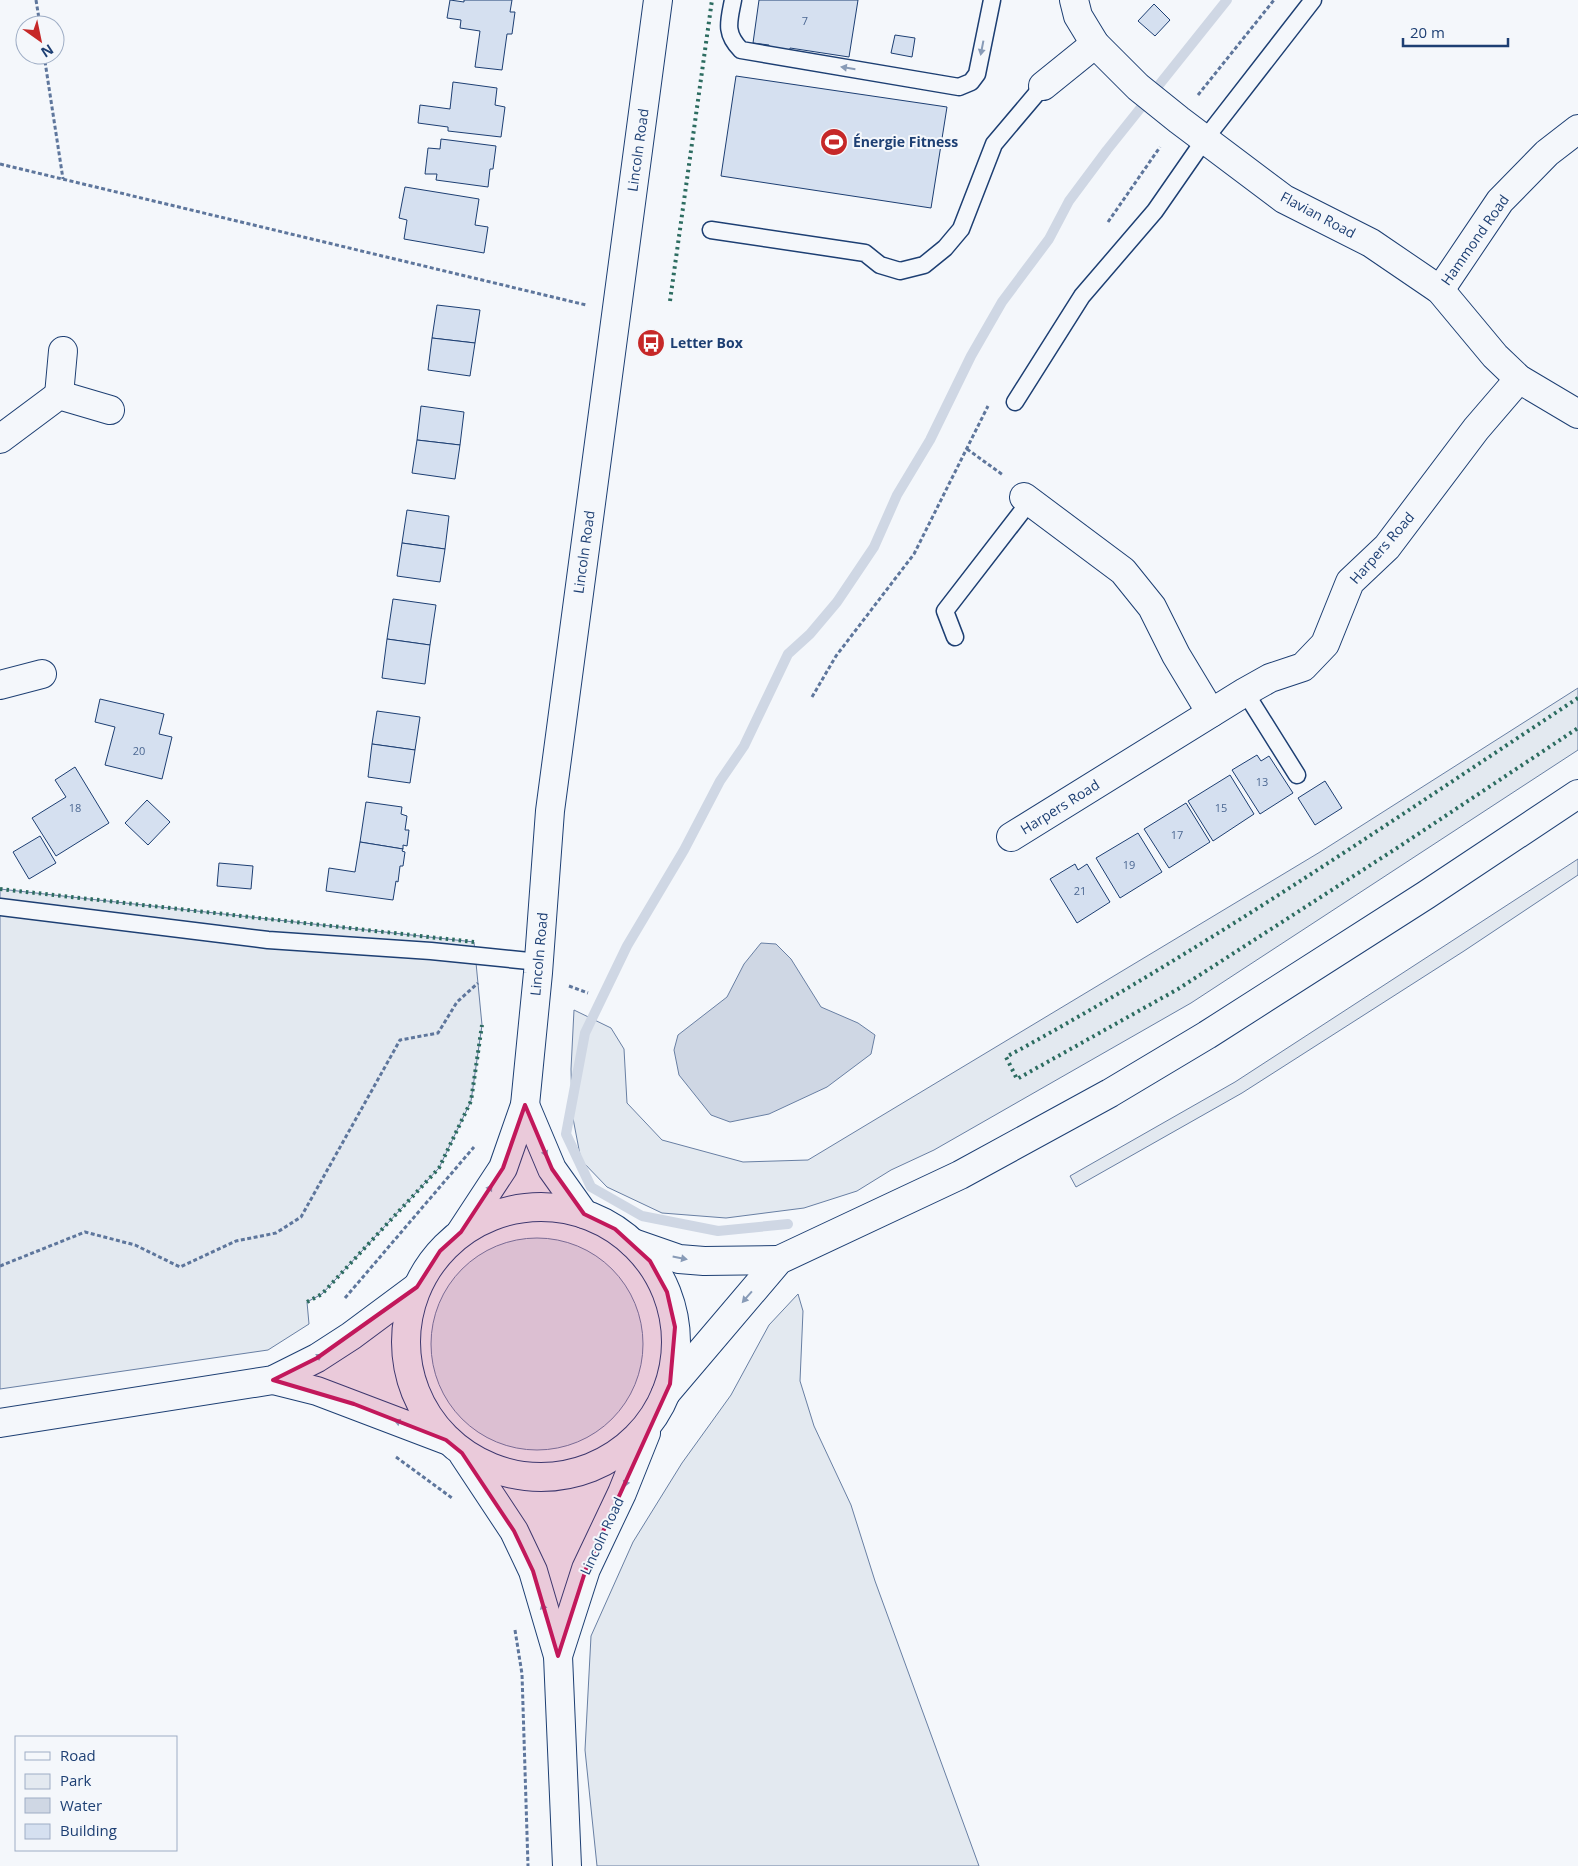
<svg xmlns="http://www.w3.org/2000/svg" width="1578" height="1866" font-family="'Open Sans',sans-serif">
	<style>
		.green { fill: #e3e9f0; stroke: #687fa3 }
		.water { fill: #cfd7e4; stroke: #687fa3 }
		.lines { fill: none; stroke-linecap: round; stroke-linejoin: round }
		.stream { stroke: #cfd7e4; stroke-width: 10 }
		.building { fill: #d5e0f0; stroke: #1d3f73 }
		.service-casing { stroke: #1d3f73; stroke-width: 19 }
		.minor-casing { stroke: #1d3f73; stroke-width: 30 }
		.secondary-casing { stroke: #1d3f73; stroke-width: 30 }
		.trunk-casing { stroke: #1d3f73; stroke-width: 30 }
		.path { stroke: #5e769c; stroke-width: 3; stroke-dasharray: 4 2.5; stroke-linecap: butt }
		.service { stroke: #f4f7fb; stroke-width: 16 }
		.minor { stroke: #f4f7fb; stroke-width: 28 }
		.secondary { stroke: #f4f7fb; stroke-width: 28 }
		.trunk { stroke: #f4f7fb; stroke-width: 28 }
		.hedge { stroke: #2c6c60; stroke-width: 4; stroke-dasharray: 2.5 4; stroke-linecap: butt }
		.oneway { fill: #889bb7 }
		.marked { fill: #c2185b; fill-opacity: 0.2; stroke: #c2185b; stroke-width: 4; stroke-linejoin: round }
		.labels { text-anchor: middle; stroke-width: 4; stroke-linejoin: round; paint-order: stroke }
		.number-label { font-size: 11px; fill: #4b6792 }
		.poi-label { font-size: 14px; font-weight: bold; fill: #1d3f73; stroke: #f4f7fb; text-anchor: start }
		.street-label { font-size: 14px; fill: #1d3f73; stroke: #f4f7fb }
	</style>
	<rect width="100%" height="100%" fill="#f4f7fb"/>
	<g class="green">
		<polygon points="1578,688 1578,750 1191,1003 934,1150 891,1170 857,1191 804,1208 726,1218 662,1213 607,1187 581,1160 572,1113 571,1069 574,1010 611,1028 624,1049 627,1103 662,1140 743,1162 808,1160 1320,852"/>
		<polygon points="1578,859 1578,875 1464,951 1242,1093 1076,1187 1070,1176 1235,1082"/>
		<polygon points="0,889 474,942 482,1025 471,1101 439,1168 322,1294 307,1302 309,1324 268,1350 0,1389"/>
		<circle cx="537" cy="1344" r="106"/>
		<polygon points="798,1294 803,1311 800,1381 814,1426 851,1505 875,1581 979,1866 597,1866 585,1750 591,1636 633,1542 682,1463 731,1395 769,1325"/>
	</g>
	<polygon class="water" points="761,943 776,944 791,959 821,1007 858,1023 875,1035 871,1054 827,1087 769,1114 730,1122 711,1115 679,1075 674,1050 678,1035 727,997 744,964"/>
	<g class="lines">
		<polyline class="stream" points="788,1224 718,1231 642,1216 591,1187 566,1134 585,1033 627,946 684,850 720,781 744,746 788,654 810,634 837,602 874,547 897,495 930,440 971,356 1002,302 1049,239 1069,201 1107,150 1227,0"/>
	</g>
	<g class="building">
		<polygon points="450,0 464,2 464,0 512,0 510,12 515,12 512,34 507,34 502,70 475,67 480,31 460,28 461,20 447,18"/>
		<polygon points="759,0 858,0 849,57 790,48 789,57 768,54 769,45 753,43"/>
		<polygon points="1154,4 1170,20 1155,36 1138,21"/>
		<polygon points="895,35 915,38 912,57 891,53"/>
		<polygon points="736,76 947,107 931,208 721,176"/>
		<polygon points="453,82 497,88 495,105 505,107 501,137 448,131 448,127 418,123 420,105 450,109"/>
		<polygon points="441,139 496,146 493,169 490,169 488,187 436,180 437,174 425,174 428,148 440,149"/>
		<polygon points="405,187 479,199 475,225 488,227 484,253 404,239 407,220 399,218"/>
		<polygon points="437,305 480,310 475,343 432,338"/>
		<polygon points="432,338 475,343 470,376 428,370"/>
		<polygon points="421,406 464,412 460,445 417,440"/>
		<polygon points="417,440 460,445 455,479 412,473"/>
		<polygon points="407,510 449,516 445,549 402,543"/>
		<polygon points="402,543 445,549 440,582 397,576"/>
		<polygon points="393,599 436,605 430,645 387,639"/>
		<polygon points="387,639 430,645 425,684 382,678"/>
		<polygon points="100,699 164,714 159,734 172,737 162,779 105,765 115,727 95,722"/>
		<polygon points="377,711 420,717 415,750 372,744"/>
		<polygon points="372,744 415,750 410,783 368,777"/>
		<polygon points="1257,755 1261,761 1269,756 1293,793 1260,814 1232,770"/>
		<polygon points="75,767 109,823 56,856 32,818 66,797 55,780"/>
		<polygon points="1230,775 1254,814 1213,841 1188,801"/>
		<polygon points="1325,781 1342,808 1315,825 1298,798"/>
		<polygon points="147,800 170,822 148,845 125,823"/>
		<polygon points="366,802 402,807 401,814 407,816 405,830 409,830 407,846 403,845 403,849 360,842"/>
		<polygon points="1186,803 1210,842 1169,868 1144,829"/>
		<polygon points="1138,833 1162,872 1120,898 1096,858"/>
		<polygon points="40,836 56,863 29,879 13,852"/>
		<polygon points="360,842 403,849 402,851 405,852 403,866 400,866 398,882 396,881 393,900 326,891 329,868 355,872"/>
		<polygon points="219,863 253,866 251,889 217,886"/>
		<polygon points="1075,864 1078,870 1087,864 1110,902 1077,923 1050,879"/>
	</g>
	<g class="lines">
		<g class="service-casing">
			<g id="service">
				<path d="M733,0C729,21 724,33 741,50L959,87L971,82L977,74L992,0"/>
				<polyline points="711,230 865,253 880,265 900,271 924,265 945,248 961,229 994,144 1043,86"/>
				<polyline points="1015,402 1082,296 1155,211 1205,139 1313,0"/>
				<polyline points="955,637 945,611 1030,501"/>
				<polyline points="1245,692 1297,775"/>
				<polyline points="0,907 268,940 431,951 539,962"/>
			</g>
		</g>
		<g class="minor-casing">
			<g id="minor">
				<polyline points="1074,0 1078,16 1095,44 1138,87 1179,120 1284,199 1371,243 1440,290 1495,356 1519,379 1578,414"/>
				<polyline points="1043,86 1095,44"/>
				<polyline points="1440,290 1500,201 1547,153 1578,129"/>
				<polyline points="59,395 63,351"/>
				<polyline points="0,439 59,395 110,410"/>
				<polyline points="1024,497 1123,571 1152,607 1176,655 1211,713"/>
				<polyline points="0,685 42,674"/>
				<polyline points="1011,837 1245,692 1270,678 1303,667 1325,644 1350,582 1387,547 1476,429 1519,379"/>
			</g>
		</g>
		<g class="secondary-casing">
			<g id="secondary">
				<polyline points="525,1105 552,1169 584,1214"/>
				<polyline points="461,1232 503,1168 525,1105 538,973 550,811 658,0"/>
			</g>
		</g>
		<g class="trunk-casing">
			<g id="trunk">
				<circle cx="541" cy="1342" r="135"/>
				<polyline points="633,1243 679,1259 704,1261 779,1260"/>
				<polyline points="273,1380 317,1391 446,1440"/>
				<polyline points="666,1393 779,1260 960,1175 1110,1093 1207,1035 1426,895 1578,794"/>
				<polyline points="0,1423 273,1380 317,1358 351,1336 417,1287"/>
				<polyline points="463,1454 514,1531 533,1571 558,1656 567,1866"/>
				<polyline points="558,1656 586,1569 622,1493 646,1433"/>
			</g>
		</g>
		<g class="path">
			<polyline points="36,0 40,25"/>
			<polyline points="44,55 63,179"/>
			<polyline points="1198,95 1274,0"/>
			<polyline points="0,164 586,305"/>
			<polyline points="1108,222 1160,147"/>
			<polyline points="967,449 1003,475"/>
			<polyline points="812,697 836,656 914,554 988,406"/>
			<polyline points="569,986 588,993"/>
			<polyline points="0,1266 85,1232 135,1245 180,1267 236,1241 276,1233 301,1217 400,1040 438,1033 457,1002 478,983"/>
			<polyline points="345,1298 474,1147"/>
			<polyline points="396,1457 452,1498"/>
			<polyline points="515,1630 522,1674 528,1866"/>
		</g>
		<use href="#service" class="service"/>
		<use href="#minor" class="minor"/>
		<use href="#secondary" class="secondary"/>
		<use href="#trunk" class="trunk"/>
		<g class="hedge">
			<polyline points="670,301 712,0"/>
			<path d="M1578,698C1390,822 1204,950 1006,1057L1017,1079L1178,989L1397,848L1578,728"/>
			<polyline points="0,889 474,942"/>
			<polyline points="307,1302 322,1294 439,1168 471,1101 482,1025"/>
		</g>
	</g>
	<defs><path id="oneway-solid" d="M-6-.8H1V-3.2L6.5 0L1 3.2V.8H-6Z" transform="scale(1.25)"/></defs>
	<g class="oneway">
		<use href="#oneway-solid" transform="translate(982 48) rotate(101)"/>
		<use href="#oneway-solid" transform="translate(848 68) rotate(-171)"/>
		<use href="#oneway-solid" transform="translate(544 1150) rotate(67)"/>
		<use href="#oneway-solid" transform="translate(488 1191) rotate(-57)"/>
		<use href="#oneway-solid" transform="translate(680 1258) rotate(11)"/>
		<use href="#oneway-solid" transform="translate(747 1297) rotate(131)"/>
		<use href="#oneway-solid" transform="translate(316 1358) rotate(-29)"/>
		<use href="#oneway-solid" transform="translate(401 1423) rotate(-159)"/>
		<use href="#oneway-solid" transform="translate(627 1480) rotate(112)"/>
		<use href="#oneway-solid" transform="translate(544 1610) rotate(-106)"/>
	</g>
	<path class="marked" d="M525,1105L552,1169L584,1214L615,1229L650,1261L667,1292L675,1327L670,1384L586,1569L558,1656L533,1571L514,1531L462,1453L446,1440L354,1404L273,1380L317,1358L417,1287L440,1251L461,1232L503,1168Z"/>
	<defs>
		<g id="stadium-disc" transform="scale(1.4375)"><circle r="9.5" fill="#c62828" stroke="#f4f7fb"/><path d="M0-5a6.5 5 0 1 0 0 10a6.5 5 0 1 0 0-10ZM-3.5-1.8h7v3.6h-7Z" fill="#fff"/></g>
		<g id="bus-disc" transform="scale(1.4375)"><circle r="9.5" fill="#c62828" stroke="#f4f7fb"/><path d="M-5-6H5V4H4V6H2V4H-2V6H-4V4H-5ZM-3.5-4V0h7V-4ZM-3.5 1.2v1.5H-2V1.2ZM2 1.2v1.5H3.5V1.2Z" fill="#fff"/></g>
	</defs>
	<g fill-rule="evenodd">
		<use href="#stadium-disc" x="834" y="142"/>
		<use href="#bus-disc" x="651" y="343"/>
	</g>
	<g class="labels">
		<g class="number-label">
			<text x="805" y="25">7</text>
			<text x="139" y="755">20</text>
			<text x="1262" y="786">13</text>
			<text x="75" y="812">18</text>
			<text x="1221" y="812">15</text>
			<text x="1177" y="839">17</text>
			<text x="1129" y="869">19</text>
			<text x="1080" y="895">21</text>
		</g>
		<g class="poi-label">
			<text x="853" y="147">Énergie Fitness</text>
			<text x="670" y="348">Letter Box</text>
		</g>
		<g class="street-label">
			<text transform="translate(638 150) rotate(-82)" y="5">Lincoln Road</text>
			<text transform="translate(1318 215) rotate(28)" y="5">Flavian Road</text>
			<text transform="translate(1475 240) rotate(-55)" y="5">Hammond Road</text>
			<text transform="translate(1382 548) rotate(-49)" y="5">Harpers Road</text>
			<text transform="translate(584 552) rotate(-82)" y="5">Lincoln Road</text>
			<text transform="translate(1060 807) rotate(-32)" y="5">Harpers Road</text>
			<text transform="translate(539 954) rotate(-85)" y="5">Lincoln Road</text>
			<text transform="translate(602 1536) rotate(-65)" y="5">Lincoln Road</text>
		</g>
	</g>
	<rect x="15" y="1736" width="162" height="115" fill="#f4f7fb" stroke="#9eadc5"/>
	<rect x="25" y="1752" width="25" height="8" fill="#f4f7fb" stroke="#9eadc5"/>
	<text x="60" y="1761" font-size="15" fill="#1d3f73">Road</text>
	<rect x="25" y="1774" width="25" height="15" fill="#e3e9f0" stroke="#9eadc5"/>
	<text x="60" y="1786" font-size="15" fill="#1d3f73">Park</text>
	<rect x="25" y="1798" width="25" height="15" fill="#cfd7e4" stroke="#9eadc5"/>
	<text x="60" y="1811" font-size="15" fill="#1d3f73">Water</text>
	<rect x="25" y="1824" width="25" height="15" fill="#d5e0f0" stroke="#9eadc5"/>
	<text x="60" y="1836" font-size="15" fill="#1d3f73">Building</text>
	<g transform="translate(40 40) rotate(147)"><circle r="24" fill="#f4f7fb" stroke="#9eadc5"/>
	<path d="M0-4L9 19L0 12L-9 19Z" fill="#c62828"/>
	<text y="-8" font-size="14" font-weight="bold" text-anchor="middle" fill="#1d3f73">N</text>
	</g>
	<path d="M1403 38v8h105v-8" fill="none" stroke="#1d3f73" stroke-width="2.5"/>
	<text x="1410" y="38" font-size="15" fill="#1d3f73" stroke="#f4f7fb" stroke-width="4" paint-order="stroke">20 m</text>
</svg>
